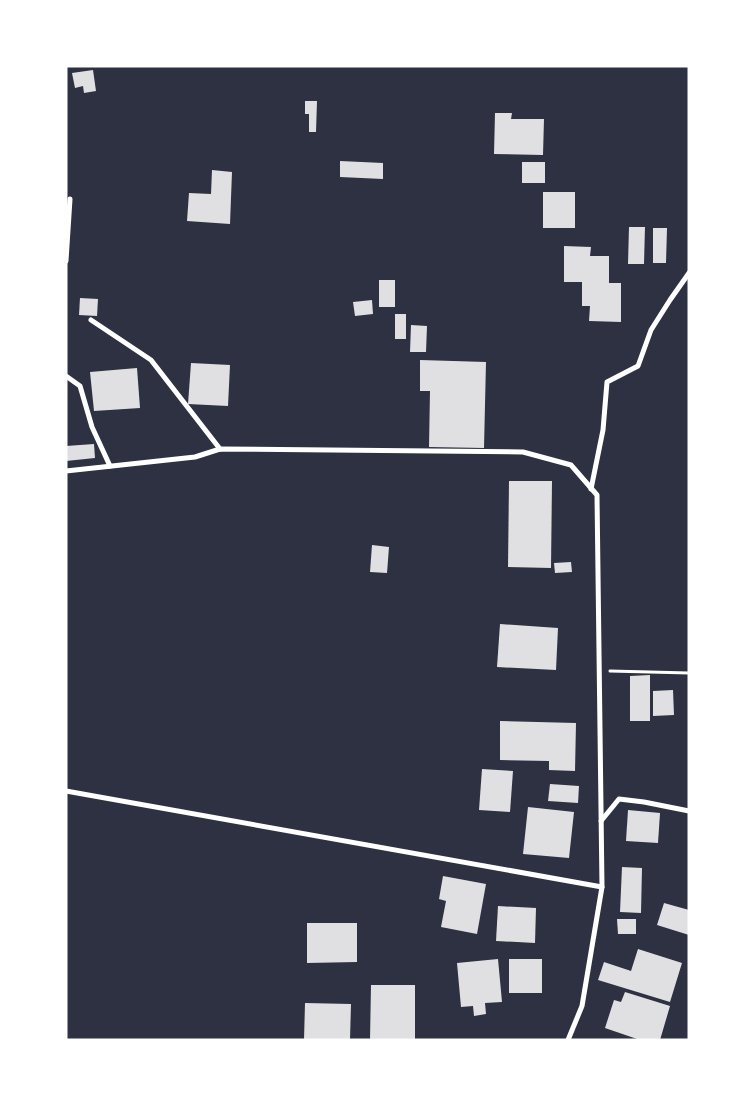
<svg xmlns="http://www.w3.org/2000/svg" width="755" height="1106" font-family="'IBM Plex Serif',serif">
	<style>
		.building { fill: #e0e0e3 }
		.lines { fill: none; stroke-linecap: round; stroke-linejoin: round }
		.path { stroke: #fff; stroke-width: 3 }
		.minor { stroke: #fff; stroke-width: 5 }
	</style>
	<rect width="100%" height="100%" fill="#2d3142"/>
	<g class="building">
		<polygon points="93,70 96,91 84,93 83,86 75,88 72,73"/>
		<polygon points="305,101 317,101 316,132 309,132 309,114 305,114"/>
		<polygon points="495,113 512,113 511,119 544,119 543,155 494,154"/>
		<polygon points="340,161 383,163 383,179 340,177"/>
		<rect x="522" y="162" width="23" height="21"/>
		<polygon points="212,170 232,172 230,224 187,221 189,193 211,194"/>
		<rect x="543" y="192" width="32" height="36"/>
		<polygon points="629,227 645,227 644,264 628,264"/>
		<polygon points="653,228 667,228 666,263 653,263"/>
		<polygon points="564,246 591,247 590,256 609,256 609,283 621,283 621,322 589,321 590,306 582,306 582,282 564,282"/>
		<rect x="379" y="280" width="16" height="27"/>
		<polygon points="80,298 98,299 97,316 79,315"/>
		<polygon points="372,300 373,314 355,316 353,302"/>
		<rect x="395" y="314" width="11" height="25"/>
		<polygon points="411,325 427,326 426,352 410,352"/>
		<polygon points="420,360 486,362 484,448 429,447 430,391 420,391"/>
		<polygon points="191,363 230,365 228,406 188,404"/>
		<polygon points="137,368 140,408 94,411 90,372"/>
		<polygon points="94,444 95,458 66,461 66,446"/>
		<polygon points="509,481 552,481 551,568 508,567"/>
		<polygon points="372,545 389,547 387,573 370,572"/>
		<polygon points="571,562 572,572 555,573 554,563"/>
		<polygon points="500,624 558,628 556,670 497,667"/>
		<polygon points="650,675 650,721 630,721 630,676"/>
		<polygon points="673,690 674,715 653,716 653,691"/>
		<polygon points="500,721 576,723 575,771 549,770 549,761 500,760"/>
		<polygon points="482,769 513,771 510,812 479,810"/>
		<polygon points="550,784 579,786 578,803 548,801"/>
		<polygon points="528,807 574,812 569,858 523,854"/>
		<polygon points="628,810 660,813 658,843 626,841"/>
		<polygon points="622,867 642,868 641,913 620,912"/>
		<polygon points="443,876 486,884 477,934 441,927 446,901 439,899"/>
		<polygon points="664,903 689,910 689,935 657,925"/>
		<polygon points="498,906 536,908 535,943 496,941"/>
		<polygon points="617,919 636,919 636,934 618,934"/>
		<polygon points="307,923 357,923 357,962 307,963"/>
		<polygon points="638,949 682,963 670,1002 598,980 604,962 631,971"/>
		<polygon points="498,959 502,1002 485,1003 486,1014 474,1016 473,1006 461,1007 457,963"/>
		<rect x="509" y="959" width="33" height="34"/>
		<polygon points="371,985 415,985 415,1040 370,1040"/>
		<polygon points="625,992 670,1006 660,1040 640,1040 605,1028 614,1000 621,1002"/>
		<polygon points="305,1003 351,1004 350,1040 304,1040"/>
	</g>
	<g class="lines">
		<polyline class="path" points="610,671 689,673"/>
		<g class="minor">
			<polyline points="66,261 70,199"/>
			<polyline points="91,320 151,360 220,449"/>
			<polyline points="66,376 80,386 92,427 110,466"/>
			<polyline points="66,471 195,457 220,449 523,452 571,465 597,495 602,887 582,1006 568,1040"/>
			<polyline points="591,489 603,430 607,382 638,366 651,330 670,300 689,273"/>
			<polyline points="66,791 602,887"/>
			<polyline points="601,821 619,799 644,802 689,811"/>
		</g>
	</g>
	<rect width="755" height="1106" fill="none" stroke="#ffffff" stroke-width="135"/>
</svg>
